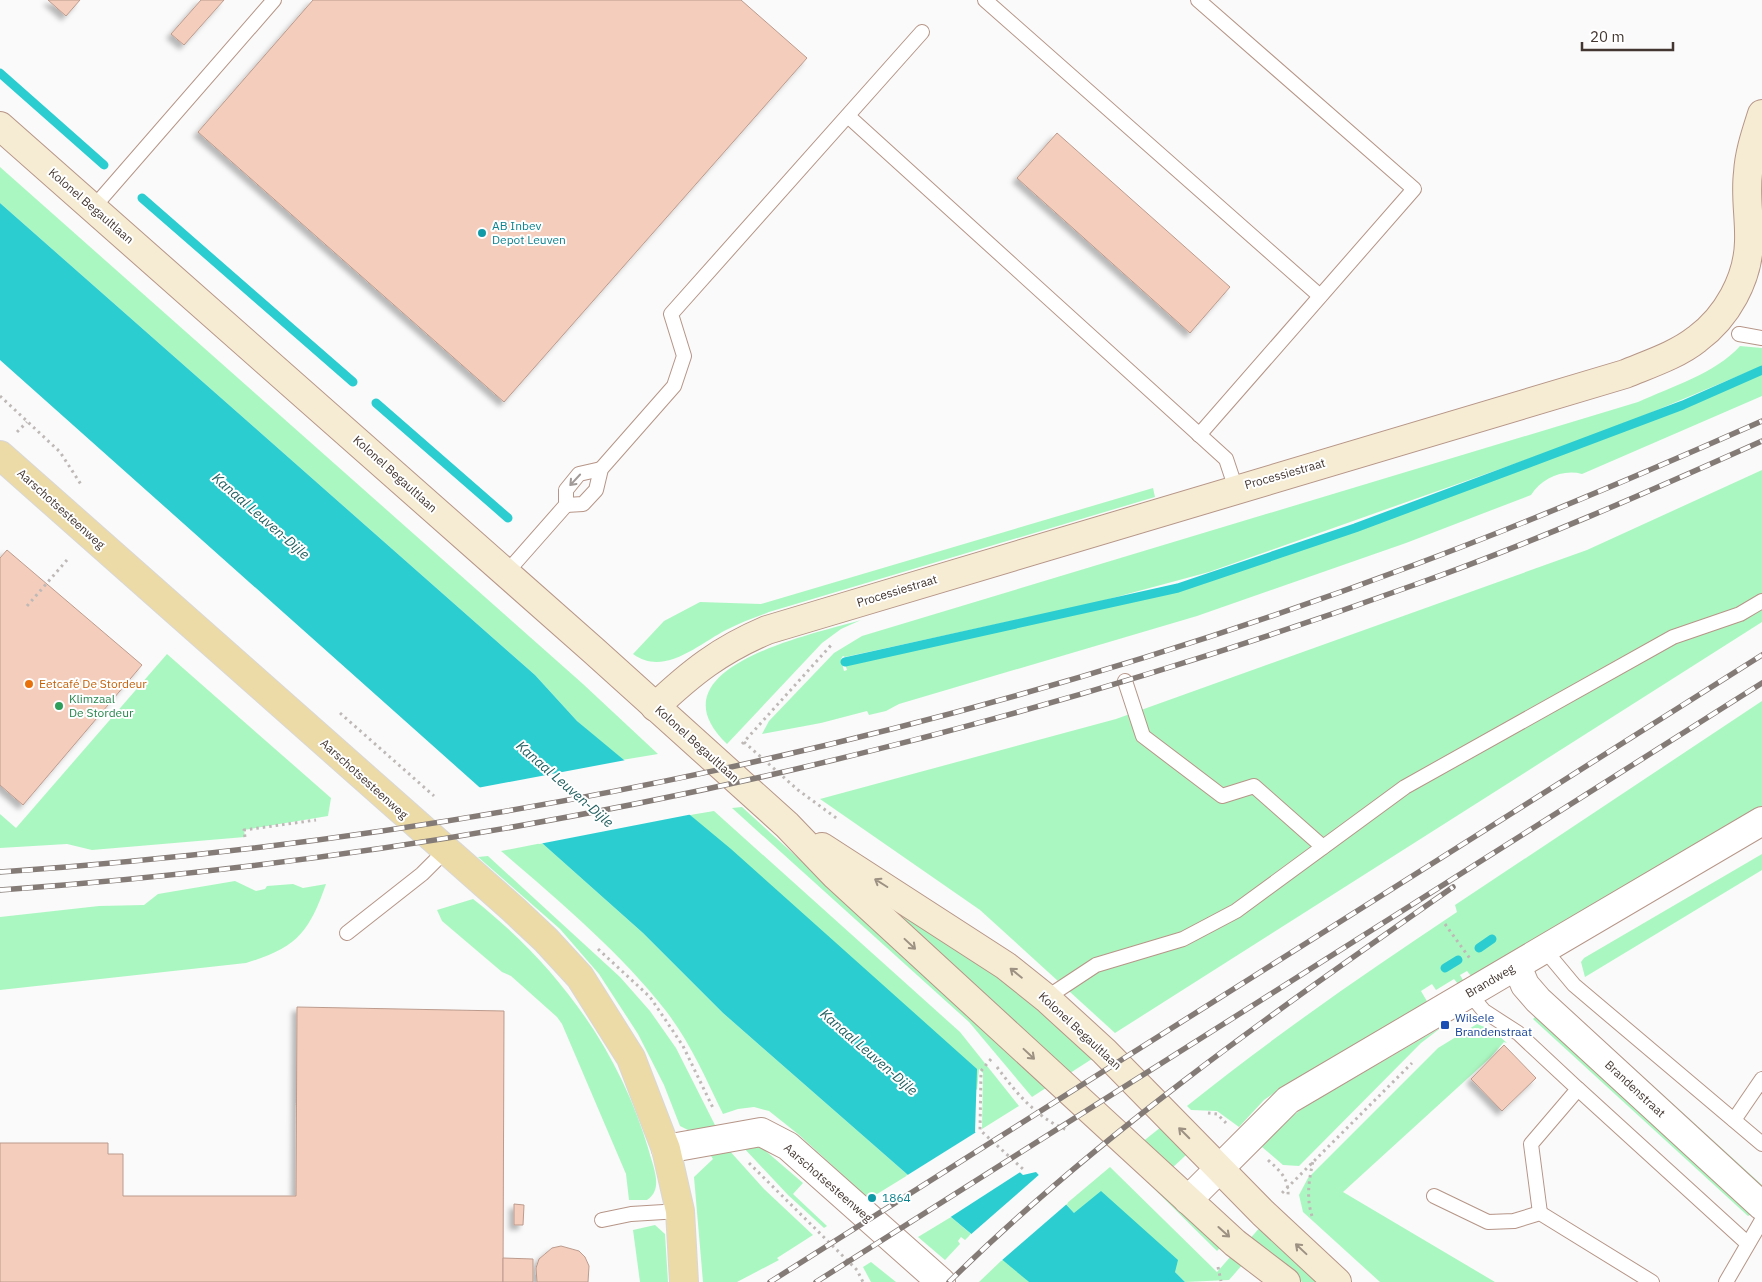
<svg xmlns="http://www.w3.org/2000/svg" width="1762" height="1282" font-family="'IBM Plex Sans',sans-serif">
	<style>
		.green { fill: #abf7c1 }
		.water { fill: #2bcdd1 }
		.pier { fill: #fafafa }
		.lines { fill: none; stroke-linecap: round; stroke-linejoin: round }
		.stream { stroke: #2bcdd1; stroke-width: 9 }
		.building { fill: #f4cdbc; stroke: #bc9b8d; filter: url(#shadow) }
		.lane-casing { stroke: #b69587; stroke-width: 16 }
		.street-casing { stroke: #b69587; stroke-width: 30 }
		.secondary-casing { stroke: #b69587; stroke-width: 30 }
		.primary-casing { stroke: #d9d7d6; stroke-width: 30 }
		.path { stroke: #beb9b7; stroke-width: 3; stroke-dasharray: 2.5 4; stroke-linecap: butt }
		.lane { stroke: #fff; stroke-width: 14 }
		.street { stroke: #fff; stroke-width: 28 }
		.secondary { stroke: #f6ecd3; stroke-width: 28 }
		.primary { stroke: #ecdaa7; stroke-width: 28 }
		.rail-casing { stroke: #847b77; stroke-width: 5.5 }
		.rail { stroke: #fff; stroke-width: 4; stroke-dasharray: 11; stroke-linecap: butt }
		.oneway { stroke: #a19a98 }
		.oneway2 { stroke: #9c9182 }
		.culture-dot { fill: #0f9aa8; stroke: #fff; stroke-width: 2 }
		.food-dot { fill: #e8710a; stroke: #fff; stroke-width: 2 }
		.leisure-dot { fill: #2e9e5b; stroke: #fff; stroke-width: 2 }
		.transit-dot { fill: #1a4fb4; stroke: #fff; stroke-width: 2 }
		.labels { text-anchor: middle; stroke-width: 4; stroke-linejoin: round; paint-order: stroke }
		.street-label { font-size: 12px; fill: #433630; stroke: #fff }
		.culture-label { font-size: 12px; fill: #0d838f; stroke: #fff; text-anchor: start }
		.food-label { font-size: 12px; fill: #c56008; stroke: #fff; text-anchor: start }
		.leisure-label { font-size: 12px; fill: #27864d; stroke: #fff; text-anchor: start }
		.transit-label { font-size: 12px; fill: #164399; stroke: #fff; text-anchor: start }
		.water-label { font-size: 14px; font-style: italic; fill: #236061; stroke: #fff }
	</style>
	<defs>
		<filter id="shadow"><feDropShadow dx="-4.5" dy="4.5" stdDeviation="2.5" flood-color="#0004"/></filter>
	</defs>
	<rect width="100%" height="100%" fill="#fafafa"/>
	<g class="green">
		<polygon points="0,167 583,684 658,754 622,760 577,721 535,675 0,203"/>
		<path d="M1740,346L1762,348V366L1607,431L1209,572L1094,603L845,657L843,656L841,659L844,671L847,670L845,664L1142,598L1203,581L1397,514L1544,460L1657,416L1762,372V396L1582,474C1563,469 1542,478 1531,495L1406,543L1197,616L899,704L886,711L869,715L867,711L821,723L762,734L769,721L834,653L862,636L1638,402C1671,387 1716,373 1740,346Z"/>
		<polygon points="1762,470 1762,622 1115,1033 980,910 820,799 1116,719 1587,550"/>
		<path d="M1153,488L1155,497L769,612C754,618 739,623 726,630C699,644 664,677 633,654L664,621L700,602L761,604Z"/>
		<path d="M861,620L841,629L822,643L727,744C647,667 815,634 861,620Z"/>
		<polygon points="167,654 331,798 328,816 244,830 245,837 92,850 67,844 0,848 0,814 16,828"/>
		<path d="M1762,701V806L1471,976L1467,971L1460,975L1463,980L1458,984L1454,979L1436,990L1432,984L1421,991L1428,1003L1290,1082L1264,1100L1239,1127L1217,1111L1191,1110L1187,1106C1273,1037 1365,973 1457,912L1455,905Z"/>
		<polygon points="742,807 1049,1086 1032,1097 969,1022 732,808"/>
		<polygon points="714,811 960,1032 1019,1106 982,1129 983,1073 979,1069 977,1090 690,815"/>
		<path d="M542,843L643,933L723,1013L908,1175L869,1199L798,1134L769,1111L754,1107L738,1109L723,1114C706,1079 690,1042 666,1011C622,954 556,898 501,851Z"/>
		<polygon points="1762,854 1762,870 1585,977 1581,962 1584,958"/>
		<polygon points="488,856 620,977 650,1011 676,1048 716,1127 688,1130 680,1126 664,1085 638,1034 599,974 560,929 478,857"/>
		<polygon points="841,867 1020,990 1095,1057 1067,1075"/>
		<path d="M235,881L256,891L265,889L267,886L293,884L303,888L326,884C309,933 296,948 246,963L0,990V917L99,906L144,905L158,894Z"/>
		<path d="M473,899C556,964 620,1050 649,1151C653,1167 664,1189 647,1200H629L626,1174L562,1024L557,1017L511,976L502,972L442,921L437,910Z"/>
		<polygon points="1553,999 1558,999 1762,1185 1762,1197"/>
		<polygon points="1536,1016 1750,1209 1750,1215 1748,1216 1533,1019"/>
		<polygon points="1477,1024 1492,1030 1507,1043 1504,1042 1490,1058 1343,1192 1495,1282 1380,1282 1303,1212 1299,1195 1308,1178 1438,1048"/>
		<polygon points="1442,1027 1421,1043 1299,1166 1283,1165 1262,1147 1288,1119 1306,1106"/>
		<polygon points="1161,1127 1186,1155 1170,1170 1141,1143"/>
		<polygon points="751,1145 761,1147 803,1183 793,1194 827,1226 824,1228 788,1195 742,1146"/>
		<polygon points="728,1149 764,1189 813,1235 777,1258 779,1260 737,1282 703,1282 694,1177 713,1159 711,1156"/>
		<polygon points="1123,1158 1222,1246 1217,1251"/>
		<polygon points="1110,1167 1217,1272 1232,1255 1243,1264 1229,1280 1185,1282 1175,1272 1074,1213 1066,1204"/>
		<polygon points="951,1217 971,1234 965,1240 961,1237 958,1241 960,1244 945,1260 918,1237"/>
		<polygon points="655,1225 665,1234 668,1282 640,1282 633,1230"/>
		<polygon points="1261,1226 1322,1282 1302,1282 1248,1241"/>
		<polygon points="1003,1259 1029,1282 979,1282"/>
		<polygon points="871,1262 896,1282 871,1282 863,1267"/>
	</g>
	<polygon class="water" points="0,203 535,675 577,721 731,849 977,1069 975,1132 1023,1175 1036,1172 1074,1213 1101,1191 1178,1260 1175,1272 1185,1282 1029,1282 951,1217 908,1175 723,1013 643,933 0,360"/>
	<g class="pier">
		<polygon points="626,760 693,814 539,844 477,788"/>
		<polygon points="978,1131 1022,1171 949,1218 906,1176"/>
		<polygon points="1041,1173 1068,1203 1001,1261 969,1236"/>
	</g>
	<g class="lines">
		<g class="stream">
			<polyline points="0,73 104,165"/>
			<polyline points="142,198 353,382"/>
			<polyline points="376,403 508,518"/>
			<polyline points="845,662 1178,588 1355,528 1537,460 1683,405 1762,370"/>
			<polyline points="1479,948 1492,939"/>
			<polyline points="1445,968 1458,960"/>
		</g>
	</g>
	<g class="building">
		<polygon points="48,0 80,0 66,16"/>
		<polygon points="201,0 224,0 184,45 171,34"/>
		<polygon points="313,0 741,0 807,58 504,402 198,132"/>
		<polygon points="1057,133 1230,287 1190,333 1017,178"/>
		<polygon points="7,550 142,665 23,805 0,785 0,558"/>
		<polygon points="297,1007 504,1011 503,1282 0,1282 0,1143 108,1143 108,1154 123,1154 123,1196 296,1196"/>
		<polygon points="1504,1045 1536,1078 1502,1111 1471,1079"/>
		<polygon points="514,1204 524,1205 523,1225 514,1225"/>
		<polygon points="561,1246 579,1251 585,1257 589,1266 588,1282 537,1282 536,1268 539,1259 552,1248"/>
		<polygon points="503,1258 533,1259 533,1282 503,1282"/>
	</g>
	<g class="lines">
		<g class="lane-casing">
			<g id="lane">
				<polyline points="985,0 1320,296"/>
				<polyline points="1198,0 1414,189 1199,435"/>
				<polyline points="848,116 1226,459 1236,489"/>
				<polyline points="93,208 274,0"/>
				<polyline points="1739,334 1762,338"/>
				<polyline points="566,505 583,504 596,490 601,469 674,386 684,356 671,314 922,32"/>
				<polyline points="506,573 566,505 566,490 579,474 601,469"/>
				<polyline points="1125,681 1143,736 1222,796 1254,786 1323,847"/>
				<polyline points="347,933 422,874 445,851"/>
				<polyline points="1544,949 1574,985 1762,1144"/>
				<polyline points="1469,993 1484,1011 1518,1033 1578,1089 1531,1144 1540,1213"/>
				<polyline points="1046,998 1096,965 1183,939 1236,911 1405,787 1673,637 1740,614 1762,601"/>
				<polyline points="1578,1089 1747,1243"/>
				<polyline points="1734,1120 1762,1079"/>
				<polyline points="1434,1196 1488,1222 1514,1221 1540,1213 1652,1282"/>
				<polyline points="602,1220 631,1214 680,1211"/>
				<polyline points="1726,1282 1762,1220"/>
			</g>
		</g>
		<g class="street-casing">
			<g id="street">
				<polyline points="1517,966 1525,985 1538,1000 1762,1206"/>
				<polyline points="666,1149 761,1132 788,1146 941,1282"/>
				<polyline points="1188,1200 1288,1100 1762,821"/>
			</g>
		</g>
		<g class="secondary-casing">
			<g id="secondary">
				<polyline points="0,126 593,650 787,825 836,876 1235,1243 1286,1282"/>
				<path d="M655,707C692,672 720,650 767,630L1625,374C1649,364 1677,355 1697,339C1727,317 1748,279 1749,242C1750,219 1745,196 1748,173C1749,153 1756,133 1762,114"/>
				<polyline points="822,847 1006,966 1046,998 1104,1051 1263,1213 1337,1282"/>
			</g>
		</g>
		<g class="primary-casing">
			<polyline id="primary" points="0,455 513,909 546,940 580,977 631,1058 666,1149 680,1211 684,1282"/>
		</g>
		<g class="path">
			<polyline points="0,396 60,452 82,486"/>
			<polyline points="17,432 27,422"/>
			<polyline points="27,606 67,560"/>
			<polyline points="340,713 434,796"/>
			<polyline points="744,742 798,790 839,820"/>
			<polyline points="742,744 833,643"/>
			<polyline points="245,837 244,830 316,820"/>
			<polyline points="1445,924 1471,960"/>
			<polyline points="598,949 650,997 683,1046 714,1110"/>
			<polyline points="991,1059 981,1071 980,1130 1024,1170"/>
			<path d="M997,1067C1016,1093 1037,1118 1067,1130"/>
			<polyline points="1208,1113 1217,1114 1226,1123"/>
			<path d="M1268,1160C1280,1171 1289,1178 1288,1196"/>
			<polyline points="749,1163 857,1270 863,1282"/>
			<polyline points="1282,1193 1412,1063"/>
			<path d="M1312,1216C1306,1197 1309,1180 1313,1161"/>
			<polyline points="1218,1267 1221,1281"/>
		</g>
		<use href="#lane" class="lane"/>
		<use href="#street" class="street"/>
		<use href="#secondary" class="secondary"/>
		<use href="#primary" class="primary"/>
		<g class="rail-casing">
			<g id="rail">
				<path d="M0,872C481,839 962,735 1414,565C1532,521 1647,472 1762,421"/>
				<path d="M0,890C484,856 958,750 1414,585C1532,543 1648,492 1762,441"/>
				<polyline points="770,1282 1762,655"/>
				<polyline points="816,1282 1762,683"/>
				<path d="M949,1282C1101,1132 1279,1009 1453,887"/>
			</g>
		</g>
		<use href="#rail" class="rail"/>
	</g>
	<defs><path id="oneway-shaft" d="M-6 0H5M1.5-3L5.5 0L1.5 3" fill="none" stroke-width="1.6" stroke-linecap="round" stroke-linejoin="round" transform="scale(1.25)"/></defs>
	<use class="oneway" href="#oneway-shaft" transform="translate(575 480) rotate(133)"/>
	<g class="oneway2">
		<use href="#oneway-shaft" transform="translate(881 883) rotate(-148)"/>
		<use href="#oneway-shaft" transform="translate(910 944) rotate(43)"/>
		<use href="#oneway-shaft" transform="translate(1016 973) rotate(-141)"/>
		<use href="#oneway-shaft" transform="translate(1029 1054) rotate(43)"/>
		<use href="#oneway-shaft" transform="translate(1184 1133) rotate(-135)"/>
		<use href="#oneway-shaft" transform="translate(1224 1232) rotate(42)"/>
		<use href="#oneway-shaft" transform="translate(1301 1249) rotate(-137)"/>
	</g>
	<g class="culture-dot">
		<circle cx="482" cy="233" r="5"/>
		<circle cx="872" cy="1198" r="5"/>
	</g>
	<circle class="food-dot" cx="29" cy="684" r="5"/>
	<circle class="leisure-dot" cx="59" cy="706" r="5"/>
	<rect class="transit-dot" x="1440" y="1020" width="10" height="10" rx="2.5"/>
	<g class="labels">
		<g class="street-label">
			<text transform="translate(91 206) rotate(41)" y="4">Kolonel Begaultlaan</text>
			<text transform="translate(395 474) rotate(42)" y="4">Kolonel Begaultlaan</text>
			<text transform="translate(1285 474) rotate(-16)" y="4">Processiestraat</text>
			<text transform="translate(61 509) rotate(42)" y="4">Aarschotsesteenweg</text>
			<text transform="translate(897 591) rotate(-17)" y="4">Processiestraat</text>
			<text transform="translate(697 744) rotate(42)" y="4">Kolonel Begaultlaan</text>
			<text transform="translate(364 779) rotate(42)" y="4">Aarschotsesteenweg</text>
			<text transform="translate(1490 981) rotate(-30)" y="4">Brandweg</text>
			<text transform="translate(1080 1031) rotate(43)" y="4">Kolonel Begaultlaan</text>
			<text transform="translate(1635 1089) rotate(43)" y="4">Brandenstraat</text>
			<text transform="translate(828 1183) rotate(41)" y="4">Aarschotsesteenweg</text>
		</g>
		<g class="culture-label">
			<text x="492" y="230">AB Inbev<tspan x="492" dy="14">Depot Leuven</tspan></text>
			<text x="882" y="1202">1864</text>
		</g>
		<g class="food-label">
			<text x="39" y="688">Eetcafé De Stordeur</text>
		</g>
		<g class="leisure-label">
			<text x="69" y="703">Klimzaal<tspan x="69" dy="14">De Stordeur</tspan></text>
		</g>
		<g class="transit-label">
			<text x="1455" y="1022">Wilsele<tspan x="1455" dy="14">Brandenstraat</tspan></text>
		</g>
		<g class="water-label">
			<text transform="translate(261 516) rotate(41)" y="5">Kanaal Leuven-Dijle</text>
			<text transform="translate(565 784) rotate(41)" y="5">Kanaal Leuven-Dijle</text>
			<text transform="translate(869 1052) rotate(41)" y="5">Kanaal Leuven-Dijle</text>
		</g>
	</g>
	<path d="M1582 42v8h91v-8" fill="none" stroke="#433630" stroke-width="2.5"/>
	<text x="1590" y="42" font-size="15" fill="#433630" stroke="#ffffff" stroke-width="4" paint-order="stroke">20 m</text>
</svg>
